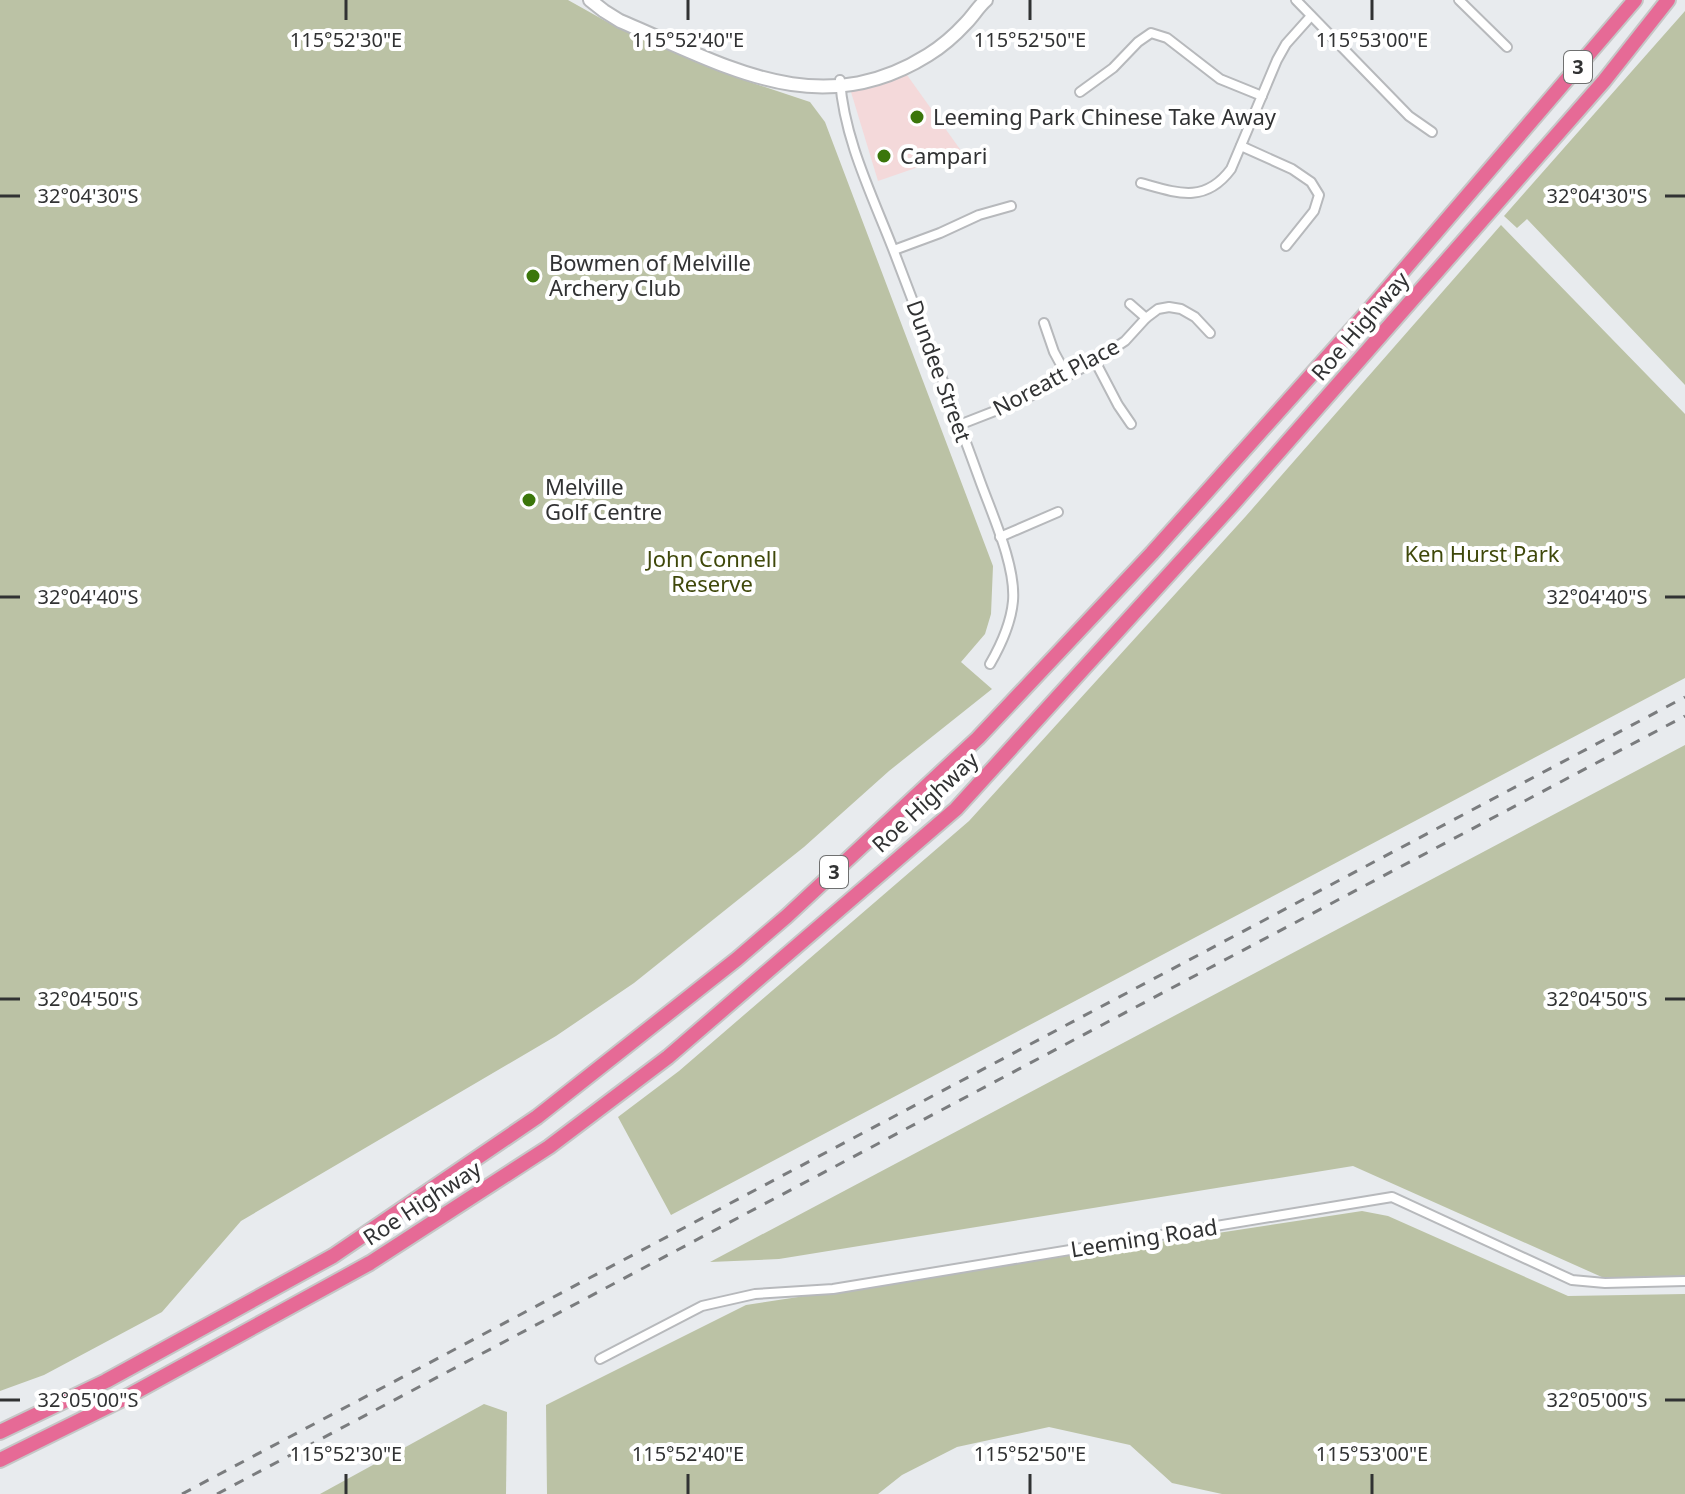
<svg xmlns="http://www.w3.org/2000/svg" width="1685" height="1494" font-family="'Noto Sans',sans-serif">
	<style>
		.commercial { fill: #f4d9da }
		.green { fill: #bbc2a5 }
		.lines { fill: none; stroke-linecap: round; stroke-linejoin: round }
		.street-casing { stroke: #b7b9bc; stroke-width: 12 }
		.secondary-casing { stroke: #b7b9bc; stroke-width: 16 }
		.highway-casing { stroke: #c5c6c6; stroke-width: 18 }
		.street { stroke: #fff; stroke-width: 8 }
		.secondary { stroke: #fff; stroke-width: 12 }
		.highway { stroke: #e66a96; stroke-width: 14 }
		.rail { stroke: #7a7c7e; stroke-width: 3; stroke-dasharray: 10 10; stroke-linecap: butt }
		.ticks { fill: none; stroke: #313233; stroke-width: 3 }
		.poi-dot { fill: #3b760b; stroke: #fff; stroke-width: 3 }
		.labels { text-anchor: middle; stroke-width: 8; stroke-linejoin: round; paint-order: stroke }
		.shield { fill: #fff; stroke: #6f7070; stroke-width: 2 }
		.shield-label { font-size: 20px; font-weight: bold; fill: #313233 }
		.poi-label { font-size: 22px; fill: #313233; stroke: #fff; text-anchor: start }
		.street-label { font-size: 22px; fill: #313233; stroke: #fff }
		.park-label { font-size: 22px; fill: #3f480a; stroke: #fff }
		.ticks-label { font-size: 20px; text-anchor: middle; fill: #313233; stroke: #fff; stroke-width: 8; stroke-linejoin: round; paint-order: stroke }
	</style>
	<rect width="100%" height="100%" fill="#e8ebee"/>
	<polygon class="commercial" points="907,75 962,152 878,181 851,92"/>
	<g class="green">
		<polygon points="0,0 568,0 618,28 729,75 810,102 825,122 993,566 991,614 985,634 961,662 992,689 889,771 804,847 634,983 556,1036 241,1221 162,1312 44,1375 0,1391"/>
		<polygon points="1685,11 1685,385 1527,219 1517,228 1504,216"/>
		<polygon points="1501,225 1685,414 1685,678 671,1215 618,1117 679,1071 969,821 1246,516"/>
		<polygon points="1685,745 1685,1276 1604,1278 1353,1166 779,1259 710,1262"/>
		<polygon points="1362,1211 1388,1216 1568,1296 1685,1294 1685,1494 1222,1494 1172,1483 1130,1445 1049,1427 957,1447 902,1475 878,1494 547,1494 546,1405 746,1305"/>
		<polygon points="484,1404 507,1412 506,1494 320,1494"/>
	</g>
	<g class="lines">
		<g class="street-casing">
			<g id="street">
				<polyline points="1296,0 1409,116 1432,132"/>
				<polyline points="1459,0 1507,47"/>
				<path d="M840,80C844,139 872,195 893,249C922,325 951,401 979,478C991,512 1016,565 1013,601C1011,623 1001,645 990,664"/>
				<polyline points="1080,92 1113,68 1138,42 1151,33 1167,38 1220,79 1262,96"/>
				<polyline points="1241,146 1292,169 1311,182 1319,195 1314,211 1286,246"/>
				<path d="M1141,183C1177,193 1205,204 1231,169L1277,60L1286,44L1311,16"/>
				<polyline points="894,250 940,233 979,215 1011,206"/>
				<polyline points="1130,304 1146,318"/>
				<polyline points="1044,323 1054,352 1067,376"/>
				<polyline points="1095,361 1118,405 1131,424"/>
				<polyline points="959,425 1023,400 1095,361 1125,341 1146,318 1158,309 1169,307 1181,309 1195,317 1210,333"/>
				<polyline points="1000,537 1058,512"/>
				<polyline points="600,1359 702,1306 755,1294 833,1289 1392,1197 1572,1280 1605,1283 1685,1281"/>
			</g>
		</g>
		<g class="secondary-casing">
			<path id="secondary" d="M590,0L604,11L620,21C725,65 818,124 928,55C941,47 955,35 966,23C973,16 978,7 986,0"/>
		</g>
		<g class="highway-casing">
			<g id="highway">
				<polyline points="0,1432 106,1381 333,1256 537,1117 737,959 787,916 978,738 1152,553 1371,308 1635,0"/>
				<polyline points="0,1460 121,1400 370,1263 549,1147 668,1057 956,809 1233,504 1604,81 1668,0"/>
			</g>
		</g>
		<use href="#street" class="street"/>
		<use href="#secondary" class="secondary"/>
		<use href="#highway" class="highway"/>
		<g class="rail">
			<polyline points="182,1494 1685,697"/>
			<polyline points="217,1494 1685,716"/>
		</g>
	</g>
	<path class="ticks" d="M346,0V20M688,0V20M1030,0V20M1372,0V20M0,196H20M1665,196H1685M0,597H20M1665,597H1685M0,999H20M1665,999H1685M0,1400H20M1665,1400H1685M346,1474V1494M688,1474V1494M1030,1474V1494M1372,1474V1494"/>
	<g class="poi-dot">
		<circle cx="917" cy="117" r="8"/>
		<circle cx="884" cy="156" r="8"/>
		<circle cx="533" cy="276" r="8"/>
		<circle cx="529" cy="500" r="8"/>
	</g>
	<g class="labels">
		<g class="shield">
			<rect x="1564" y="51" width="28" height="32" rx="6"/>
			<rect x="820" y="856" width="28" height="32" rx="6"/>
		</g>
		<g class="shield-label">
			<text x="1578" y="74">3</text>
			<text x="834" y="879">3</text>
		</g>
		<g class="poi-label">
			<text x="933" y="125">Leeming Park Chinese Take Away</text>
			<text x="900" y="164">Campari</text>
			<text x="549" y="271">Bowmen of Melville<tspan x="549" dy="25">Archery Club</tspan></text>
			<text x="545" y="495">Melville<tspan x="545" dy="25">Golf Centre</tspan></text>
		</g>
		<g class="street-label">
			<text transform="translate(1360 326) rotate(-49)" y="8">Roe Highway</text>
			<text transform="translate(939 371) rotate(70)" y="8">Dundee Street</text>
			<text transform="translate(1056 377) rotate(-28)" y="8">Noreatt Place</text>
			<text transform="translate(925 802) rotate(-43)" y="8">Roe Highway</text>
			<text transform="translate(422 1203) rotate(-33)" y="8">Roe Highway</text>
			<text transform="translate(1144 1238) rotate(-9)" y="8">Leeming Road</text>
		</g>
		<g class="park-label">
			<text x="1482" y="562">Ken Hurst Park</text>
			<text x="712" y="567">John Connell<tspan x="712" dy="25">Reserve</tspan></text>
		</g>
	</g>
	<g class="ticks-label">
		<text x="346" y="47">115°52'30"E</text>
		<text x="688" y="47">115°52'40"E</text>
		<text x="1030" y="47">115°52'50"E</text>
		<text x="1372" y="47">115°53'00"E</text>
		<text x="88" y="203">32°04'30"S</text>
		<text x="1597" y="203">32°04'30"S</text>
		<text x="88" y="604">32°04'40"S</text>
		<text x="1597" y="604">32°04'40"S</text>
		<text x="88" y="1006">32°04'50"S</text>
		<text x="1597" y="1006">32°04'50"S</text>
		<text x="88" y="1407">32°05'00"S</text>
		<text x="1597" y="1407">32°05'00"S</text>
		<text x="346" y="1461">115°52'30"E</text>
		<text x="688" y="1461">115°52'40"E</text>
		<text x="1030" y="1461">115°52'50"E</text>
		<text x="1372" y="1461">115°53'00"E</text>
	</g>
</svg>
